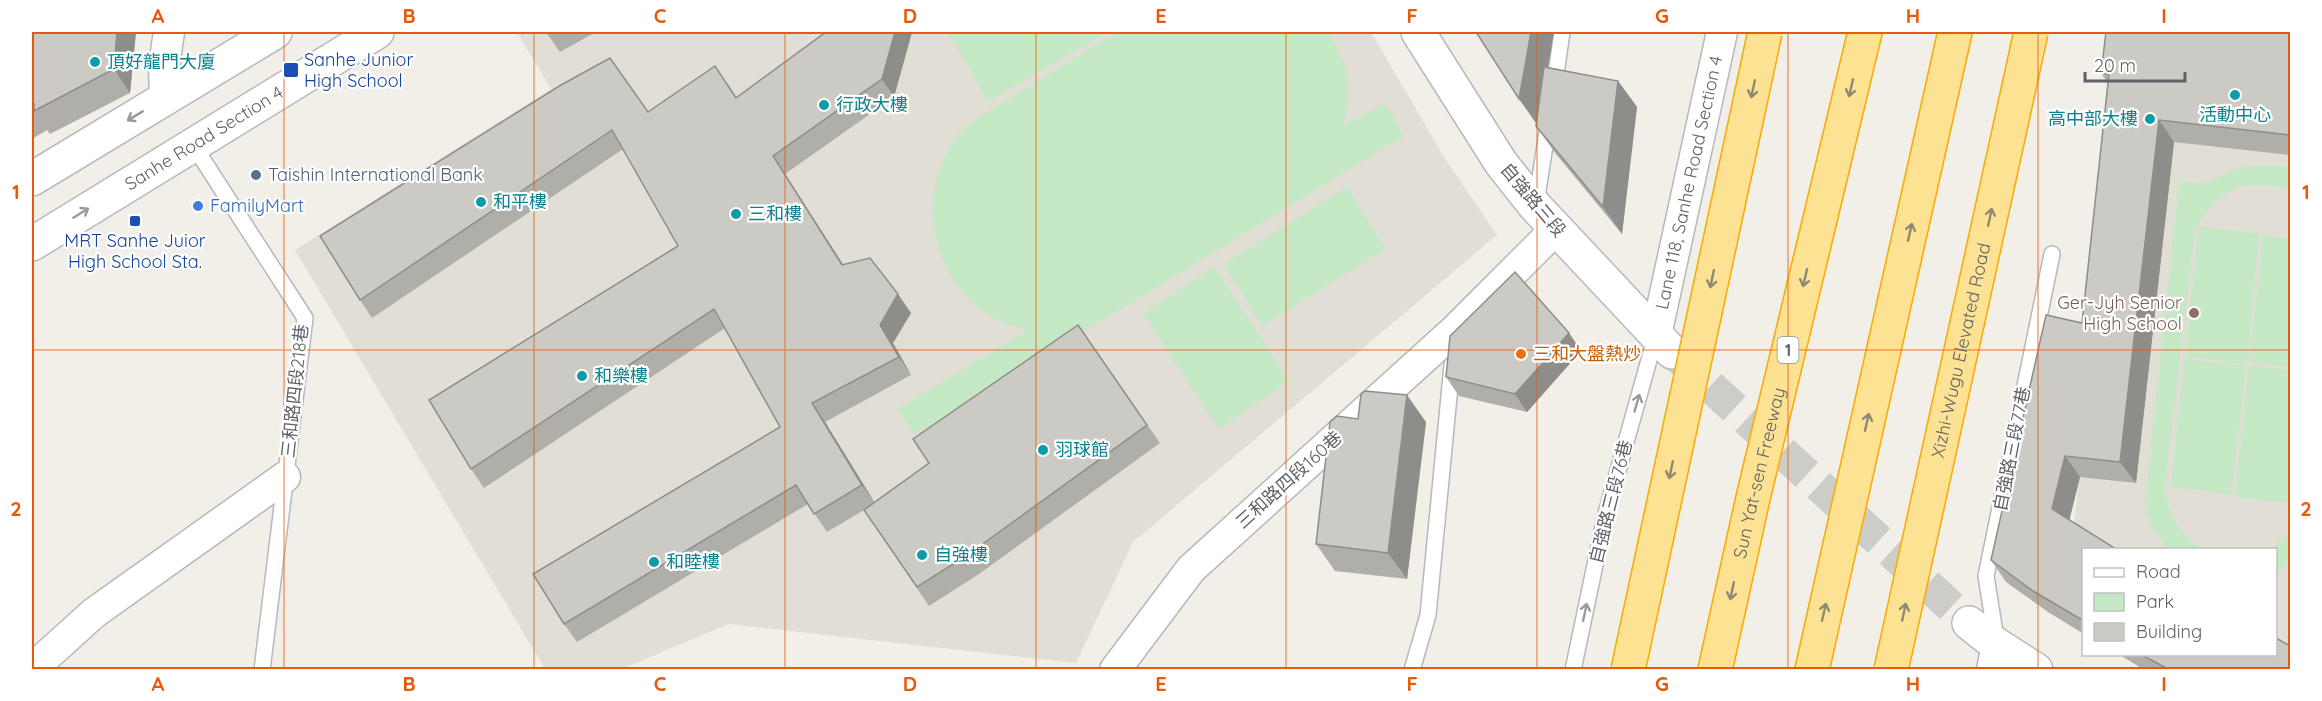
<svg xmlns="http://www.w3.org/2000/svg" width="2322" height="701" font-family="Quicksand,'Noto Sans TC',sans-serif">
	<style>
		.education { fill: #e1ded6 }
		.green { fill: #c5e8c5 }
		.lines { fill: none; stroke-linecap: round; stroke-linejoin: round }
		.secondary-tunnel { stroke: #ccccc8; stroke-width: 33; stroke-dasharray: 33 16; stroke-linecap: butt }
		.lane-casing { stroke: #b5b8bc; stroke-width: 18 }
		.street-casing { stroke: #b5b8bc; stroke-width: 33 }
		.secondary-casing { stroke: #b6babf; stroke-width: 36 }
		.highway-casing { stroke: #f9ab00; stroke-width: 36 }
		.lane { stroke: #fff; stroke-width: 15 }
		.street { stroke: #fff; stroke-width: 30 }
		.secondary { stroke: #fff; stroke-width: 33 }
		.highway { stroke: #fde293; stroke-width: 33 }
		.highway-bridge-casing { stroke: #f9ab00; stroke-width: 36; stroke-linecap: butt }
		.highway-bridge { stroke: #fde293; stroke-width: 33 }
		.wall { fill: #afaea9 }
		.shaded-wall { fill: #8f8d8a }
		.building { fill: #cccac5; stroke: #8f8d8a; stroke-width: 1.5 }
		.oneway { stroke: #8e8975 }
		.oneway2 { stroke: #979a9d }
		.grid { fill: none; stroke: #e8590c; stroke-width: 1.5; stroke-opacity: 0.55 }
		.culture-dot { fill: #0f9aa8; stroke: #fff; stroke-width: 2 }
		.transit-dot { fill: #1a4fb4; stroke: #fff; stroke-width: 2 }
		.service-dot { fill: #5c6f8a; stroke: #fff; stroke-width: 2 }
		.shop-dot { fill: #3f7fe0; stroke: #fff; stroke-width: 2 }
		.education-dot { fill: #8d6e63; stroke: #fff; stroke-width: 2 }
		.food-dot { fill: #e8710a; stroke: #fff; stroke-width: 2 }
		.labels { text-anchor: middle; stroke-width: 4.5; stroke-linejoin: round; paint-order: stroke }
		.shield { fill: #fff; stroke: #8f9295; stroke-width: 1.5 }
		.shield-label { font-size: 16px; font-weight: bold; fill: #5f6368 }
		.transit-label { font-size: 18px; fill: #164399; stroke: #fff; text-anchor: start }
		.culture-label { font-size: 18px; fill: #0d838f; stroke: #fff; text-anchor: start }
		.street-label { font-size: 18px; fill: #5f6368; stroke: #fff }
		.service-label { font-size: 18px; fill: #4e5e75; stroke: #fff; text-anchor: start }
		.shop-label { font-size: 18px; fill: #366cbe; stroke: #fff; text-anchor: start }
		.education-label { font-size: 18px; fill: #785e54; stroke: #fff; text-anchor: end }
		.food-label { font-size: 18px; fill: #c56008; stroke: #fff; text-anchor: start }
		.neatline { fill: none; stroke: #e8590c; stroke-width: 2 }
		.grid-label { font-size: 20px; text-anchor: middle; font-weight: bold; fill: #e8590c }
	</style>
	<rect width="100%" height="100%" fill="#f1efe8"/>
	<g class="education">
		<polygon points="517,32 1371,32 1444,157 1497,235 1133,542 1076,663 729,624 619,670 545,669 295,250 551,89"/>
		<polygon points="2290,32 2290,652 2276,644 2276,550 2111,549 2074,526 2121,100"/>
	</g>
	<g class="green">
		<polygon points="948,32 1108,32 988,101"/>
		<path d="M1118,32H1328C1350,68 1351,85 1343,126L1384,103L1404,136L914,435L898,409L1028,330C1017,326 1005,324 994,318C931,282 913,193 958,135C963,128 972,123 979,117Z"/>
		<path d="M2275,165L2290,168V190C2246,177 2218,189 2195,229L2165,488C2169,514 2178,535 2202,549H2167L2152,527L2145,505L2179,181L2205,184L2233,170L2250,166Z"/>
		<polygon points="1347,187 1385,249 1262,326 1224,264"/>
		<polygon points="2199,226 2259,234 2247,364 2185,356"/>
		<polygon points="2263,235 2290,239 2290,367 2249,362"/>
		<polygon points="1214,267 1289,381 1219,429 1143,314"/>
		<polygon points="2184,359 2246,366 2231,495 2171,486"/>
		<polygon points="2249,365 2290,370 2290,503 2235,497"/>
		<polygon points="2290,533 2290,562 2276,571 2276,550 2270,549"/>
	</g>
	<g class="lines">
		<polyline class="secondary-tunnel" points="1674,353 1969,623"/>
		<g class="lane-casing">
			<g id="lane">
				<polyline points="1554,88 1562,32"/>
				<polyline points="192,143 305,318 262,670"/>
				<polyline points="1536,203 1549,120"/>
				<polyline points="1996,639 1986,576 2052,254"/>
				<polyline points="1412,670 1428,615 1452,365"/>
				<polyline points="1573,670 1605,517 1656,335"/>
			</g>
		</g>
		<g class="street-casing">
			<g id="street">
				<polyline points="165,98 164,65 169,32"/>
				<path id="s1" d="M1656,335L1722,32"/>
				<polyline points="32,669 94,613 285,477"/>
				<polyline points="1115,670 1191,569 1456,329 1556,229"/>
				<polyline points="1992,670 1997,645"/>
			</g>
		</g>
		<g class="secondary-casing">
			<g id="secondary">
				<polyline points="1418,32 1501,163 1535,206 1672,352"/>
				<polyline points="32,179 275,32"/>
				<path id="s2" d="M32,244L377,32"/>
				<polyline points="1969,623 1997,645 2036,670"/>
			</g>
		</g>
		<g class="highway-casing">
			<g id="highway">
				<path id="s3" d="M1715,670L1753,498L1865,32"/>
				<polyline points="1812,670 1955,32"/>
			</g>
		</g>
		<use href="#lane" class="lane"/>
		<use href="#street" class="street"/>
		<use href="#secondary" class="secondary"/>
		<use href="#highway" class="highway"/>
		<g class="highway-bridge-casing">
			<g id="highway-bridge">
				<polyline points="1628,670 1765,32"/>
				<path id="s4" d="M1891,670L2031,32"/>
			</g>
		</g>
		<use href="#highway-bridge" class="highway-bridge"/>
	</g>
	<g class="wall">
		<polygon points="32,32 136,32 130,93 50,134 47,130 32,139"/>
		<polygon points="546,32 596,32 560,52"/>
		<polygon points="823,32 912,32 894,97 785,174 843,265 911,313 893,343 911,375 825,422 874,502 929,463 1078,325 1160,443 979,574 929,606 864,510 827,532 808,504 577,642 564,624 780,427 725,328 484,488 471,469 678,246 623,149 372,318 360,300 320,236 728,84 736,97 823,34"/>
		<polygon points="2290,32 2290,155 2174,142 2136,483 2080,477 2069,520 2084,549 2084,634 2048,612 2006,582 1991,560 2082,323 2108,84 2101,73"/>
		<polygon points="1548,67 1618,81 1637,107 1622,234 1555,153 1536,126"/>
		<polygon points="1569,333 1581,351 1527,412 1459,396 1446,377"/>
		<polygon points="1358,419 1426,422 1407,579 1335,571 1316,544"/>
		<polygon points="2118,654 2276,654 2290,669 2143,669"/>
	</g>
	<g class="shaded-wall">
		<polygon points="117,32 136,32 130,93 114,69"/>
		<polygon points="895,32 912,32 894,97 882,79"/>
		<polygon points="1531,32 1554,32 1538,126 1519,99"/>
		<polygon points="1618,81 1637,107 1622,234 1603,207"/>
		<polygon points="2159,120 2174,142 2136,483 2120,462"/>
		<polygon points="773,156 785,174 855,283 842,265"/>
		<polygon points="898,294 911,313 893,343 911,375 899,357 880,325"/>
		<polygon points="1569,333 1581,351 1527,412 1515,394"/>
		<polygon points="1407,395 1426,422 1407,579 1388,553"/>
		<polygon points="812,403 825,422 875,503 862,485"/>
		<polygon points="2065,456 2080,477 2067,530 2052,509"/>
	</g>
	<g class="building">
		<polygon points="32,32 117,32 114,69 34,111 34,104 32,106"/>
		<polygon points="823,32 895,32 882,79 773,156 842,265 870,258 898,294 880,325 899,357 812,403 862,485 814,514 796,485 564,624 533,574 780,427 714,309 471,469 429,400 678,246 612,130 360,300 320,236 561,85 610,58 648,112 715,66 736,98 823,34"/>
		<polygon points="1476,32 1531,32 1519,99"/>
		<polygon points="2106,32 2290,32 2290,135 2159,120 2120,462 2065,456 2052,509 2116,549 2084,549 2084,621 2033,591 1991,560 2046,315 2082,323 2109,74 2101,73"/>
		<polygon points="1544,67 1618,81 1603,207 1536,126"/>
		<polygon points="1515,272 1569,333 1515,394 1446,377 1450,336"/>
		<polygon points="1078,325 1147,425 966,556 917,587 864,510 929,463 913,439"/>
		<polygon points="1365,391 1407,395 1388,553 1316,544 1330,422 1337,416 1358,419 1361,394"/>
		<polygon points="2276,638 2290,646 2290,669 2168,669 2140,654 2276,654"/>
	</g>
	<defs><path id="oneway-shaft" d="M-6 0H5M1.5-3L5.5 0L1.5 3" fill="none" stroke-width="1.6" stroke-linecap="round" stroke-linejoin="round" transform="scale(1.5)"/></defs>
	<g class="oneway">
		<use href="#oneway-shaft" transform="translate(1851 88) rotate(103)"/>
		<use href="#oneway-shaft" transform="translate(1753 89) rotate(102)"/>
		<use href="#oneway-shaft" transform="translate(1990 217) rotate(-78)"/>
		<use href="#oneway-shaft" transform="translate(1910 232) rotate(-77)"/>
		<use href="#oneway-shaft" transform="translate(1805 278) rotate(103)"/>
		<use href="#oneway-shaft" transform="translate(1712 279) rotate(102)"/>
		<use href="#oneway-shaft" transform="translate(1867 422) rotate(-77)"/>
		<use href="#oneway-shaft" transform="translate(1671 470) rotate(102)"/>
		<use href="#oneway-shaft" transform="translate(1732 591) rotate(102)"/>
		<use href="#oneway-shaft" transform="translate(1824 612) rotate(-77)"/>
		<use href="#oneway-shaft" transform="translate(1904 612) rotate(-78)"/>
	</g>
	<g class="oneway2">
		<use href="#oneway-shaft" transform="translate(135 116) rotate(149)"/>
		<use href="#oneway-shaft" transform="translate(81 213) rotate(-32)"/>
		<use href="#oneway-shaft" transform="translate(1637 403) rotate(-74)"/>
		<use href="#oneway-shaft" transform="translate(1585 612) rotate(-78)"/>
	</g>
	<path class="grid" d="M284,32V670M534,32V670M785,32V670M1036,32V670M1286,32V670M1537,32V670M1788,32V670M2038,32V670M32,350H2290"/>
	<g class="culture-dot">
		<circle cx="95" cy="62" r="6"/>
		<circle cx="2235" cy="95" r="6"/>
		<circle cx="824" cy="105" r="6"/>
		<circle cx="2150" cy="119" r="6"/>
		<circle cx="481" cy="202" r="6"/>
		<circle cx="736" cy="214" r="6"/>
		<circle cx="582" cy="376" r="6"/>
		<circle cx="1043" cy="450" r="6"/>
		<circle cx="922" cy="555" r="6"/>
		<circle cx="654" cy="562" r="6"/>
	</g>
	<g class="transit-dot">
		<rect x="283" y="62" width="16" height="16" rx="3"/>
		<rect x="129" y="215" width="12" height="12" rx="3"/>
	</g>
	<circle class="service-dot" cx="256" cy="175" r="6"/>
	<circle class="shop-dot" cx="198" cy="206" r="6"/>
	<circle class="education-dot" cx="2194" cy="313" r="6"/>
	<circle class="food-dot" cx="1521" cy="354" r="6"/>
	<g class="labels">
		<rect class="shield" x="1777.5" y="337" width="21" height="26" rx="4.5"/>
		<g class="shield-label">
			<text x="1788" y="356">1</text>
		</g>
		<g class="transit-label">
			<text x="304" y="66">Sanhe Junior<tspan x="304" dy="21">High School</tspan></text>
			<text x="135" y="247" text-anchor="middle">MRT Sanhe Juior<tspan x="135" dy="21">High School Sta.</tspan></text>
		</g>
		<g class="culture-label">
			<text x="107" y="68">頂好龍門大廈</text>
			<text x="836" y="111">行政大樓</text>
			<text x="2235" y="121" text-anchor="middle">活動中心</text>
			<text x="2138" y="125" text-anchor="end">高中部大樓</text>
			<text x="493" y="208">和平樓</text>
			<text x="748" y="220">三和樓</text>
			<text x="594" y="382">和樂樓</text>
			<text x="1055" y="456">羽球館</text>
			<text x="934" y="561">自強樓</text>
			<text x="666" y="568">和睦樓</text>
		</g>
		<g class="street-label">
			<text dy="6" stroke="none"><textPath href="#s2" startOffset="202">Sanhe Road Section 4</textPath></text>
			<text dy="6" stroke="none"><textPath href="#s1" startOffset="156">Lane 118, Sanhe Road Section 4</textPath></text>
			<text transform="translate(1533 200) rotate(50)" y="6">自強路三段</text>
			<text dy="6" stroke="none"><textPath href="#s4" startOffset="327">Xizhi-Wugu Elevated Road</textPath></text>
			<text transform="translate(295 391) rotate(-84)" y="6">三和路四段218巷</text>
			<text transform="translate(2012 449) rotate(-79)" y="6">自強路三段77巷</text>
			<text dy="6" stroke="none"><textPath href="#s3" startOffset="202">Sun Yat-sen Freeway</textPath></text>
			<text transform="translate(1289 480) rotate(-42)" y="6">三和路四段160巷</text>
			<text transform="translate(1611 502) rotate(-76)" y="6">自強路三段76巷</text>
		</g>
		<g class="service-label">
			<text x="268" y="181">Taishin International Bank</text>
		</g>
		<g class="shop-label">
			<text x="210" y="212">FamilyMart</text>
		</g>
		<g class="education-label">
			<text x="2182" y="309">Ger-Jyh Senior<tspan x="2182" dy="21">High School</tspan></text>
		</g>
		<g class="food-label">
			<text x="1533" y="360">三和大盤熱炒</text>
		</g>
	</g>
	<rect width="2322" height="701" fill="none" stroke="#ffffff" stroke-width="66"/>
	<rect x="2082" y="548" width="195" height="108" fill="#ffffff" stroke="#bfc1c3" stroke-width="1.5"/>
	<rect x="2094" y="568" width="30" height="9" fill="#ffffff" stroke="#bfc1c3" stroke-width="1.5"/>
	<text x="2136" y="578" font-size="18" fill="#5f6368">Road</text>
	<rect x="2094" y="593" width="30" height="18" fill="#c5e8c5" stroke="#bfc1c3" stroke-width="1.5"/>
	<text x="2136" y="608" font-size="18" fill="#5f6368">Park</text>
	<rect x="2094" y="623" width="30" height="18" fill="#cccac5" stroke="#bfc1c3" stroke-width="1.5"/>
	<text x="2136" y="638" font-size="18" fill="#5f6368">Building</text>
	<path d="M2085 72v9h100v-9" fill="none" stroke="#5f6368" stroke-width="3"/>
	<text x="2094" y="72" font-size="18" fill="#5f6368" stroke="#ffffff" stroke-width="4.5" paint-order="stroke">20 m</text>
	<rect x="33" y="33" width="2256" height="635" class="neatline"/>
	<g class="grid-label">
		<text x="158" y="23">A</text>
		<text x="409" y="23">B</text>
		<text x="660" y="23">C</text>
		<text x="910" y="23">D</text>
		<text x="1161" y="23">E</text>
		<text x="1412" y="23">F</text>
		<text x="1662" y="23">G</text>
		<text x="1913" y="23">H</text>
		<text x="2164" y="23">I</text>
		<text x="16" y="199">1</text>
		<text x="2306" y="199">1</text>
		<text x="16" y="516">2</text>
		<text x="2306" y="516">2</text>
		<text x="158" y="691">A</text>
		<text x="409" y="691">B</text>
		<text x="660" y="691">C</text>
		<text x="910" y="691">D</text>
		<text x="1161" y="691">E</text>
		<text x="1412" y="691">F</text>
		<text x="1662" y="691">G</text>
		<text x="1913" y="691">H</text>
		<text x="2164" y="691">I</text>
	</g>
</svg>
